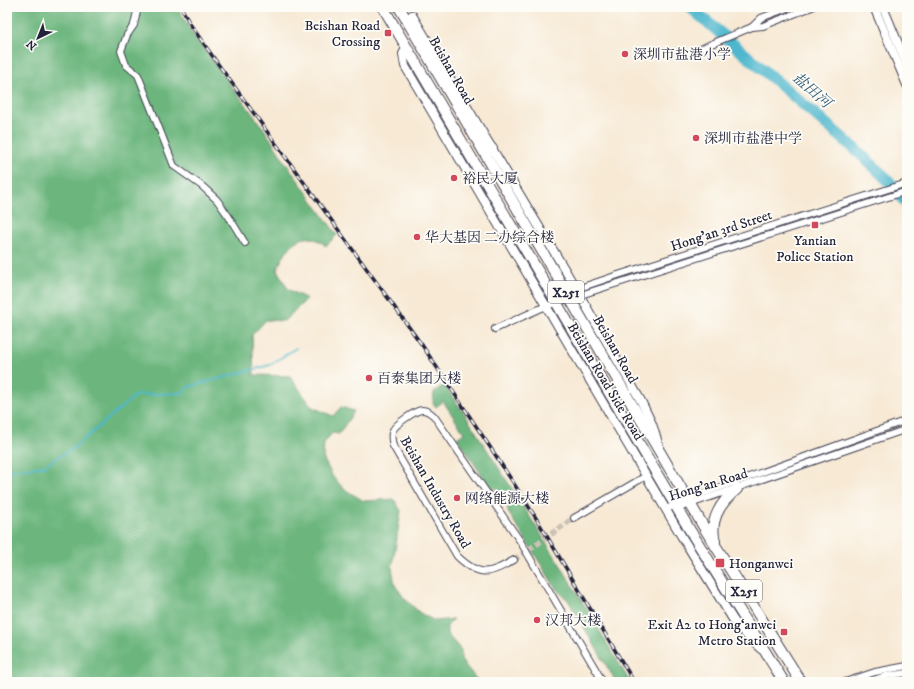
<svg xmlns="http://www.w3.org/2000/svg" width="914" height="689" font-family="'IM FELL DW Pica','Noto Serif SC',serif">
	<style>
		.forest { fill: #6cb67e; stroke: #476c5c }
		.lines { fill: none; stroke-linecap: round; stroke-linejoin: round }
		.stream { stroke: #4fb7cd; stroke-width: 2 }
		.river { stroke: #4fb7cd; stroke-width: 12 }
		.minor-tunnel { stroke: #ccc1b5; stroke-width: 6; stroke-dasharray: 6 3; stroke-linecap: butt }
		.minor-casing { stroke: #424052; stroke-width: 8 }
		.tertiary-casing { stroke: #424052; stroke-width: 10 }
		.primary-casing { stroke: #424052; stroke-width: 12 }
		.minor { stroke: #fff; stroke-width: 6 }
		.tertiary { stroke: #fff; stroke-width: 8 }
		.primary { stroke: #fff; stroke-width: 10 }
		.rail-casing { stroke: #22223b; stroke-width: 3.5 }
		.rail { stroke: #fdfcf7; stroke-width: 2; stroke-dasharray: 6; stroke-linecap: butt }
		.poi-dot { fill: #d1495b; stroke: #fdfcf7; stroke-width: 1.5 }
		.labels { text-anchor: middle; stroke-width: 3.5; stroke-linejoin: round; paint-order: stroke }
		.shield { fill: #fdfcf7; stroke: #646373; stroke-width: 1 }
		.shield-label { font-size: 13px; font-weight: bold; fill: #22223b }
		.poi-label { font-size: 14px; fill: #22223b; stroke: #fdfcf7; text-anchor: start }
		.street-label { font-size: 14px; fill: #22223b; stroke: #fdfcf7 }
		.water-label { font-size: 15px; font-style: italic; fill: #345e75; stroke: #fdfcf7 }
	</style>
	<rect width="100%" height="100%" fill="#fdfcf7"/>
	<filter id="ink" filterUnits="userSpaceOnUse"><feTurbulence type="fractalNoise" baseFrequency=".025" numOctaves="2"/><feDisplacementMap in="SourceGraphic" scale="8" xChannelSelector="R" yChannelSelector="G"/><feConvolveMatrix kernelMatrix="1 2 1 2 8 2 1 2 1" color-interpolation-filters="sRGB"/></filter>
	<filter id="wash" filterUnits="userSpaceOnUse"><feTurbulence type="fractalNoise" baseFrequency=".012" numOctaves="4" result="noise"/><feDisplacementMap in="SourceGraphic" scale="16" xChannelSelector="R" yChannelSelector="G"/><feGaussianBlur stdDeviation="0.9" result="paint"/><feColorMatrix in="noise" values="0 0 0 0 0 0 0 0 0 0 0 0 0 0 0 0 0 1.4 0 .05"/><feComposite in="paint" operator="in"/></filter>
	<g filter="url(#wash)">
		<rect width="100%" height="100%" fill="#f7e9d4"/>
		<g class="forest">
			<path d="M7,7H177L196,39L264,129L285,162L337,235L326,246C302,225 286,248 277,270L288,289L307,299L284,321L266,320L252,335L254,375L290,376L312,407L333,416L341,407L354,411L339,434L332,433L324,443L323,458L333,477L344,489L364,501L394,499L401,511L392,568L395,585L404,598L420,613L435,621L454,619L447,626V634L461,650V660L477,680L476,682H7Z"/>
			<path d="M444,385L462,410L561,566L630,682H616L568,600L557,590L508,512C508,498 502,490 489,486L457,438L464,433L443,401L436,407L433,403L434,392Z"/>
		</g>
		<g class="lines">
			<polyline class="stream" points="7,471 44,466 75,447 136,395 182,393 188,387 270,365 296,348"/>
			<polyline class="river" points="690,7 854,148 887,179 907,204"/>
		</g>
	</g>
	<g filter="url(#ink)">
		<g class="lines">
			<polyline class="minor-tunnel" points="514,560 574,518"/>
			<g class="minor-casing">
				<g id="minor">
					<polyline points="138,7 134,25 127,35 121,51 126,65 138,75 174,166 202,186 217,200 229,217 245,243"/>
					<polyline points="752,27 761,18 790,7"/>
					<polyline points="688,55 709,45 752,27 763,26 812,7"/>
					<polyline points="552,299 553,297 618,275 907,183"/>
					<polyline points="495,329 546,306 907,191"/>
					<polyline points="676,509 907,429"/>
					<polyline points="667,510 674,504 907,420"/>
					<polyline points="574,518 646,476"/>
					<path d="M514,560C489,574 480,578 457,556L393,446C392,440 390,435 393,430C396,424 416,410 422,410C427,410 431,413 434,416L520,541L603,682"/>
					<polyline points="845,682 875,672 907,666"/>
					<polyline points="866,682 886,676 907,673"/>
				</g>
			</g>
			<g class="tertiary-casing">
				<g id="tertiary">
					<polyline points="874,7 907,85"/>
					<polyline points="883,7 907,65"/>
					<polyline points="412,15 565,270 641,401 652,424 659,446"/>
					<polyline points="406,48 403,54 405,66 682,537 734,621 749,638 761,649"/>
				</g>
			</g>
			<g class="primary-casing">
				<g id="primary">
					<polyline points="383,7 691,532 784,682"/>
					<polyline points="399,7 705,529 801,682"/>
					<polyline points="478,136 492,149"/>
					<path d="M715,541C709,520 721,502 737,489"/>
				</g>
			</g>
			<use href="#minor" class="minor"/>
			<use href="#tertiary" class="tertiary"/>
			<use href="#primary" class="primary"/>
			<g class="rail-casing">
				<polyline id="rail" points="181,7 190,24 218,64 422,345 496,456 536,518 634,682"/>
			</g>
			<use href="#rail" class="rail"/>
		</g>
	</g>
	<g class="poi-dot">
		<rect x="384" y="29" width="8" height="8" rx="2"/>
		<circle cx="625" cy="54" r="4"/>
		<circle cx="696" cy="138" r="4"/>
		<circle cx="454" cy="178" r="4"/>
		<rect x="811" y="221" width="8" height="8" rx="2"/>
		<circle cx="417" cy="237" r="4"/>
		<circle cx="369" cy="378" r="4"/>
		<circle cx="457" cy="498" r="4"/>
		<rect x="715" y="558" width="10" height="10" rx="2"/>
		<circle cx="537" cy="620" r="4"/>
		<rect x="780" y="628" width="8" height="8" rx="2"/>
	</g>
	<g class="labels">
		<g class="shield">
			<rect x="548" y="281" width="36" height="22" rx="3"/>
			<rect x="726" y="580" width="36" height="22" rx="3"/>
		</g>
		<g class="shield-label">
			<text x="566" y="297">X251</text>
			<text x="744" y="596">X251</text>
		</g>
		<g class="poi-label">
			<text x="380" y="30" text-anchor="end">Beishan Road<tspan x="380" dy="16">Crossing</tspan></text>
			<text x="633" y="59">深圳市盐港小学</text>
			<text x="704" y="143">深圳市盐港中学</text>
			<text x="462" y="183">裕民大厦</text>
			<text x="425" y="242">华大基因 二办综合楼</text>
			<text x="815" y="245" text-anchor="middle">Yantian<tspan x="815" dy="16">Police Station</tspan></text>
			<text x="377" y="383">百泰集团大楼</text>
			<text x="465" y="503">网络能源大楼</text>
			<text x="729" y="568">Honganwei</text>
			<text x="545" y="625">汉邦大楼</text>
			<text x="776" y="629" text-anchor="end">Exit A2 to Hong‘anwei<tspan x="776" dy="16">Metro Station</tspan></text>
		</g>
		<g class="street-label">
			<text transform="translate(452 70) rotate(60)" y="5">Beishan Road</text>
			<text transform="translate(721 230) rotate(-18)" y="5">Hong'an 3rd Street</text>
			<text transform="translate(616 349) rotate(60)" y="5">Beishan Road</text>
			<text transform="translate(606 381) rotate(59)" y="5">Beishan Road Side Road</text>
			<text transform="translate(708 484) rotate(-17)" y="5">Hong'an Road</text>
			<text transform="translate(436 492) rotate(60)" y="5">Beishan Industry Road</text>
		</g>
		<g class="water-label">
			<text transform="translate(812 90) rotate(41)" y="5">盐田河</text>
		</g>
	</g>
	<rect width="914" height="689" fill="none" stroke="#fdfcf7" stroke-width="24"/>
	<g transform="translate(38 38) rotate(223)" stroke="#fdfcf7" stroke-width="3" paint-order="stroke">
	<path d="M0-3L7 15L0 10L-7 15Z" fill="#22223b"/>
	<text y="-6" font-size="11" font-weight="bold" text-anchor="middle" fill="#22223b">N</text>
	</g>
</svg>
